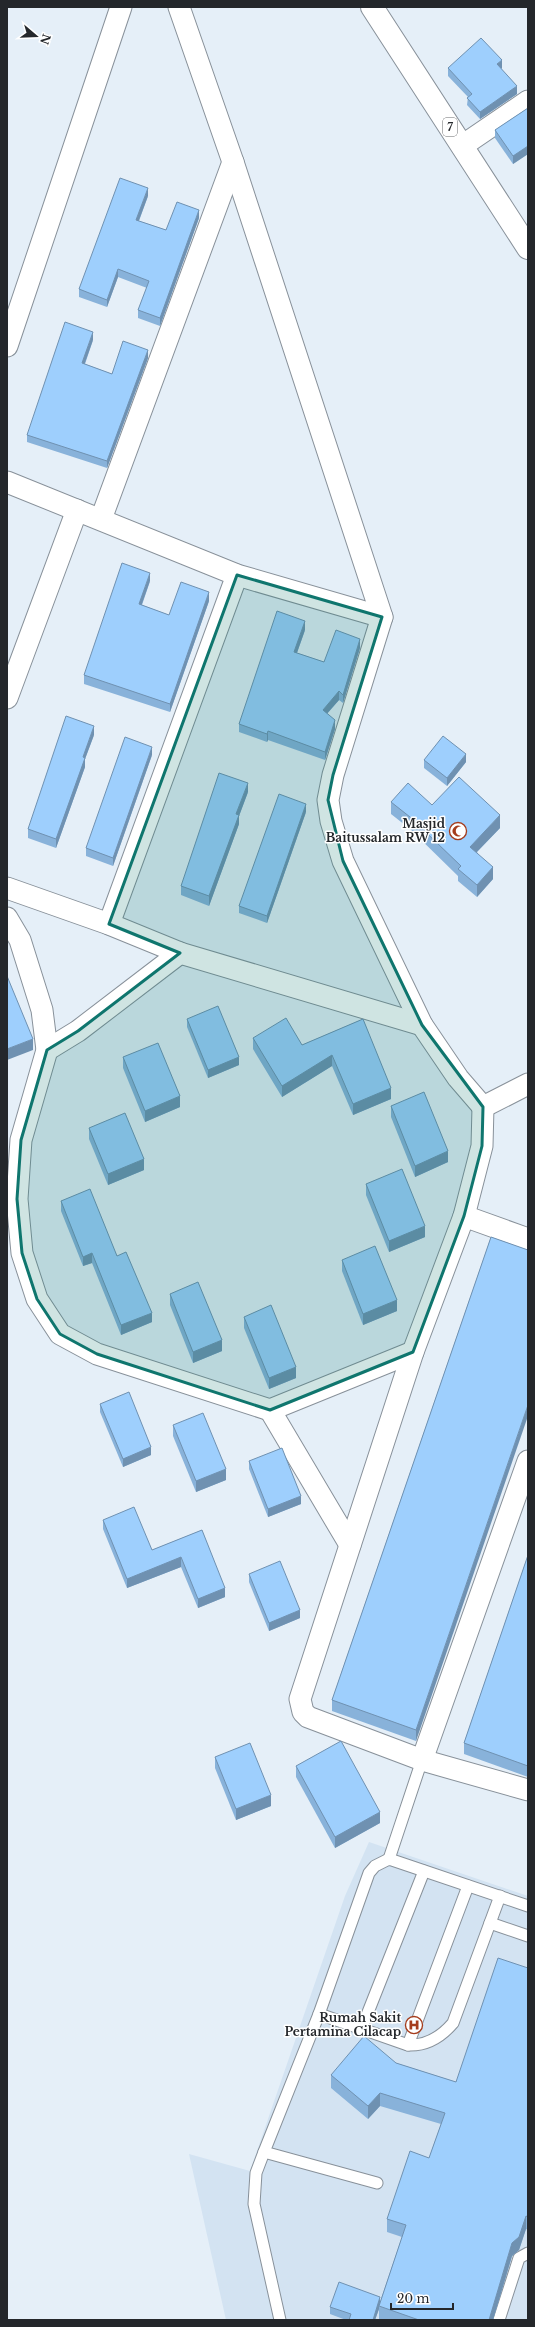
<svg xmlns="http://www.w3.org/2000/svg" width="535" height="2327" font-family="'Libre Baskerville',serif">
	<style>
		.built { fill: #d3e3f2 }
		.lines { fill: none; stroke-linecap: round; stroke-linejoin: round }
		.service-casing { stroke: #88919a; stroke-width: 13 }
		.minor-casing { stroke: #88919a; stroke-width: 23 }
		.trunk-casing { stroke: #88919a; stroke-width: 24 }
		.service { stroke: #fff; stroke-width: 11 }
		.minor { stroke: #fff; stroke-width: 21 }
		.trunk { stroke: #fff; stroke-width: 22 }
		.wall { fill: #88b2da }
		.shaded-wall { fill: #6f91b1 }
		.building { fill: #9ecffd; stroke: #6f91b1 }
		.marked { fill: #0f766e; fill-opacity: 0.2; stroke: #0f766e; stroke-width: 3; stroke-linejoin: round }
		.labels { text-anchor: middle; stroke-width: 3; stroke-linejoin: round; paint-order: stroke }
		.shield { fill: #fff; stroke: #66686b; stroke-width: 1 }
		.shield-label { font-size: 11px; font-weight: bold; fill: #24272b }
		.poi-label { font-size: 12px; font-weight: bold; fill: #24272b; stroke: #fff; text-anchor: end }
	</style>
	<rect width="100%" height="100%" fill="#e5eff8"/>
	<polygon class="built" points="369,1842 528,1896 528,2320 226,2320 189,2154 250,2171 345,1896"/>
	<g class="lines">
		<g class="service-casing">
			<g id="service">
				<polyline points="389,1859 422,1760"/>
				<polyline points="490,1923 528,1936"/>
				<path d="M319,2014L408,2045C427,2046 441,2037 453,2023L500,1896"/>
				<polyline points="361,2030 424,1871"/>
				<polyline points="408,2045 468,1886"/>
				<polyline points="264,2152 256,2173 254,2204 280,2320"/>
				<polyline points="377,2183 264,2152 319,2014 369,1873 375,1866 389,1859 528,1906"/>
				<polyline points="499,2320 519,2258 528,2253"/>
			</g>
		</g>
		<g class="minor-casing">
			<g id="minor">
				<polyline points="179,7 233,162 382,617 333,775 328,800 331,821 343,861 422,1025 458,1078 483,1107 528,1084"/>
				<polyline points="462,146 528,101"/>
				<polyline points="7,346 121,7"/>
				<polyline points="7,482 237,575 382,617"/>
				<polyline points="101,519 233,162"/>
				<polyline points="7,698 77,510"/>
				<polyline points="7,888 109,924 180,953 422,1025"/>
				<polyline points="7,918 20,940 42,1010 47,1050 21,1140 17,1199 22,1253 37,1299 60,1334 97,1354 270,1410 413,1352"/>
				<polyline points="109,924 237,575"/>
				<polyline points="47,1050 78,1031 180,953"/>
				<polyline points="483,1107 482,1146 464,1216 413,1352 300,1699 303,1712 308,1717 422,1760 528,1461"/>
				<polyline points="464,1216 528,1239"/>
				<polyline points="270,1410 350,1545"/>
				<polyline points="422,1760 528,1790"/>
			</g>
		</g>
		<g class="trunk-casing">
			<polyline id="trunk" points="372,7 528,248"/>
		</g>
		<use href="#service" class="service"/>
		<use href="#minor" class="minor"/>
		<use href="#trunk" class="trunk"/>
	</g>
	<g class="wall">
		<polygon points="448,68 502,68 501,68 517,94 480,119 467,105 468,97 448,76"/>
		<polygon points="528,108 528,154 513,164 495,138 495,130"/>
		<polygon points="148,196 139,221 166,230 199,218 160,326 138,318 138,310 147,288 118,277 107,307 79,297 79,289"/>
		<polygon points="93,340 85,364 112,374 148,358 107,468 27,442 27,435"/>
		<polygon points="150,581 142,605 169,615 209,601 170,712 84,684 84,675"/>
		<polygon points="305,630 297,653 324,662 360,648 343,703 339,700 327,714 335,729 325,760 268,740 267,742 239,732 239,724"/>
		<polygon points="94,735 85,759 85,767 56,848 28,838 28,829"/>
		<polygon points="152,755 113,866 86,856 86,848"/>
		<polygon points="424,760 466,762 447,786 424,768"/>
		<polygon points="248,792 239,816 239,824 209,906 181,895 181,886"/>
		<polygon points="391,802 432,805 500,828 477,852 493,879 477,897 458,881 458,876 410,829 391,814"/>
		<polygon points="306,812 267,923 239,913 239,906"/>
		<polygon points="187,1019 239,1065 208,1078 187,1027"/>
		<polygon points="363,1019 391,1099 353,1115 332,1066 282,1097 253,1049 253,1038 302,1045"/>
		<polygon points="123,1057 180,1107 145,1122 123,1068"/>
		<polygon points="391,1106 448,1162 415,1177 391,1117"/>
		<polygon points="89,1128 144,1170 108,1185 89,1139"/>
		<polygon points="366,1184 425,1237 389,1252 366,1195"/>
		<polygon points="61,1201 117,1256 152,1322 121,1335 92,1263 83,1266 61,1211"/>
		<polygon points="491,1237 416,1741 332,1711 332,1700"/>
		<polygon points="342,1260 397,1311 363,1325 342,1271"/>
		<polygon points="170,1294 222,1351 193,1363 170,1305"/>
		<polygon points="244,1317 296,1378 269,1389 244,1328"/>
		<polygon points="100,1404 151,1455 123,1467 100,1412"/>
		<polygon points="173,1425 226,1480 196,1492 173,1436"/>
		<polygon points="249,1461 301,1504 268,1517 249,1469"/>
		<polygon points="103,1520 152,1550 202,1530 225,1597 198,1608 181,1567 127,1588 103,1529"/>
		<polygon points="528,1555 528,1777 464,1754 464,1743"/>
		<polygon points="249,1574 300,1618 269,1631 249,1582"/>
		<polygon points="215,1757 271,1806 236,1820 215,1768"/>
		<polygon points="296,1766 380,1823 335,1848 296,1777"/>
		<polygon points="528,1968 528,2230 526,2229 519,2250 512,2256 493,2320 381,2320 379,2319 379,2309 375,2320 346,2320 330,2314 330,2307 380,2302 402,2237 387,2232 387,2219 429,2158 441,2124 380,2106 368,2119 331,2088 331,2075 396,2063 456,2082"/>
	</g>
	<g class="shaded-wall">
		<polygon points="502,60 502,68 497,72 497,64"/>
		<polygon points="517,86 517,94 480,119 480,112"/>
		<polygon points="528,146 528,154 513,164 513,156"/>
		<polygon points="148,188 148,196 136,228 136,220"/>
		<polygon points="199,210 199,218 160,326 160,318"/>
		<polygon points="118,269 118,277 107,307 107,300"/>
		<polygon points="8,293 8,304 7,308 7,297"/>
		<polygon points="93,332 93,340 82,371 82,363"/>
		<polygon points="148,350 148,358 107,468 107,461"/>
		<polygon points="150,573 150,581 139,612 139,604"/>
		<polygon points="209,592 209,601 170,712 170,704"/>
		<polygon points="305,621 305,630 294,661 294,652"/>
		<polygon points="360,639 360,648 343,703 343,695"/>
		<polygon points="339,691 339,700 323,718 323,710"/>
		<polygon points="335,720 335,729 325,760 325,752"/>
		<polygon points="94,726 94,735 85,759 85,767 56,848 56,839 83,757"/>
		<polygon points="268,731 268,740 267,742 267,734"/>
		<polygon points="152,747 152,755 113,866 113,858"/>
		<polygon points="466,754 466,762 447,786 447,778"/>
		<polygon points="248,783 248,792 239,816 239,824 209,906 209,896 236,814"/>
		<polygon points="306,804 306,812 267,923 267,916"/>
		<polygon points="500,815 500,828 470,859 470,847"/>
		<polygon points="493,867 493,879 477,897 477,885"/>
		<polygon points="33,1039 33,1050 7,1060 7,1049"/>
		<polygon points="332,1055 332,1066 282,1097 282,1086"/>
		<polygon points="239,1057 239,1065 208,1078 208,1070"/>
		<polygon points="391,1088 391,1099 353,1115 353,1104"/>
		<polygon points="180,1096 180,1107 145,1122 145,1111"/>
		<polygon points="448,1151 448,1162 415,1177 415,1166"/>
		<polygon points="144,1159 144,1170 108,1185 108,1174"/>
		<polygon points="425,1226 425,1237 389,1252 389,1241"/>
		<polygon points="92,1253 92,1263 83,1266 83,1257"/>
		<polygon points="397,1300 397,1311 363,1325 363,1314"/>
		<polygon points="152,1313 152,1322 121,1335 121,1325"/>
		<polygon points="222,1340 222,1351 193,1363 193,1352"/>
		<polygon points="296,1367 296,1378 269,1389 269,1378"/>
		<polygon points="528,1405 528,1416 416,1741 416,1730"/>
		<polygon points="151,1447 151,1455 123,1467 123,1459"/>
		<polygon points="226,1469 226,1480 196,1492 196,1481"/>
		<polygon points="301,1496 301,1504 268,1517 268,1509"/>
		<polygon points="181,1557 181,1567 127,1588 127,1579"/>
		<polygon points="225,1588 225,1597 198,1608 198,1599"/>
		<polygon points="300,1610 300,1618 269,1631 269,1623"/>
		<polygon points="271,1795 271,1806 236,1820 236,1809"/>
		<polygon points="380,1812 380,1823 335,1848 335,1837"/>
		<polygon points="380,2093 380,2106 368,2119 368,2106"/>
		<polygon points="526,2216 526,2229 519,2250 512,2256 493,2320 489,2320 512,2243"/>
		<polygon points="380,2297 380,2305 379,2306 379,2309 375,2320 373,2320"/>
	</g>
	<g class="building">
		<polygon points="481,38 502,60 497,64 517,86 480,112 467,98 472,94 448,68"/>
		<polygon points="528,108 528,146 513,156 495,130"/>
		<polygon points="120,178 148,188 136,220 166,230 177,202 199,210 160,318 138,310 149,281 118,269 107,300 79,289"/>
		<polygon points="65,322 93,332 82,363 112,374 123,341 148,350 107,461 27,435"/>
		<polygon points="122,563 150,573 139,604 169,615 181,582 209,592 170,704 84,675"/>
		<polygon points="277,611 305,621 294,652 324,662 336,630 360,639 343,695 339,691 323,710 335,720 325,752 268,731 267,734 239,724"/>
		<polygon points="66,716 94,726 83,757 85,758 56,839 28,829"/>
		<polygon points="443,736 466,754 447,778 424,760"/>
		<polygon points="125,737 152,747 113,858 86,848"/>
		<polygon points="219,773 248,783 236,814 239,815 209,896 181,886"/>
		<polygon points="459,777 500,815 470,847 493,867 477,885 458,869 461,866 410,817 391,802 408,783 432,805"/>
		<polygon points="279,794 306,804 267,916 239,906"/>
		<polygon points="7,976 33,1039 7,1049"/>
		<polygon points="218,1006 239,1057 208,1070 187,1019"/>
		<polygon points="286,1018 302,1045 363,1019 391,1088 353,1104 332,1055 282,1086 253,1038"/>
		<polygon points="158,1043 180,1096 145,1111 123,1057"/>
		<polygon points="424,1092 448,1151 415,1166 391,1106"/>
		<polygon points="125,1113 144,1159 108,1174 89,1128"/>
		<polygon points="402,1169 425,1226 389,1241 366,1184"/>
		<polygon points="90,1189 117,1256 126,1252 152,1313 121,1325 92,1253 83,1257 61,1201"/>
		<polygon points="491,1237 528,1250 528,1405 416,1730 332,1700"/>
		<polygon points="375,1246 397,1300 363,1314 342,1260"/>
		<polygon points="198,1282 222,1340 193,1352 170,1294"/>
		<polygon points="271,1305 296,1367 269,1378 244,1317"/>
		<polygon points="129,1392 151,1447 123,1459 100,1404"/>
		<polygon points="203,1413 226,1469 196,1481 173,1425"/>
		<polygon points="282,1448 301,1496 268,1509 249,1461"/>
		<polygon points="134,1507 152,1550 202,1530 225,1588 198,1599 181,1557 127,1579 103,1520"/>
		<polygon points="528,1555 528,1766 464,1743"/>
		<polygon points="280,1561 300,1610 269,1623 249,1574"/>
		<polygon points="341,1741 380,1812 335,1837 296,1766"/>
		<polygon points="250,1743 271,1795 236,1809 215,1757"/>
		<polygon points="498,1958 528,1968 528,2217 526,2216 519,2237 512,2243 489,2320 419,2320 379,2306 406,2225 387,2219 410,2151 429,2158 445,2113 380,2093 368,2106 331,2075 364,2036 396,2063 456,2082"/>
		<polygon points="339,2282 380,2297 373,2320 349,2320 351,2314 330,2307"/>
	</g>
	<path class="marked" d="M237,575L382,617L333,775L328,800L343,861L422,1025L483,1107L482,1146L464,1216L413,1352L270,1410L97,1354L60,1334L37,1299L22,1253L17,1199L21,1140L47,1050L78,1031L180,953L109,924Z"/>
	<defs>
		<g id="mosque-ring" transform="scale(0.9)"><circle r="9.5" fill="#fff" stroke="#a53d1d" stroke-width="1.5"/><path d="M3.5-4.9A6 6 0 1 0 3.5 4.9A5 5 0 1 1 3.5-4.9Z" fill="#a53d1d"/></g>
		<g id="hospital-ring" transform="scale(0.9)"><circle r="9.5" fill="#fff" stroke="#a53d1d" stroke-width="1.5"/><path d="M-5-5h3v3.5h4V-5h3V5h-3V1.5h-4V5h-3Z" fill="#a53d1d"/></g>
	</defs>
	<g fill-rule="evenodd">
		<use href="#mosque-ring" x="458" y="831"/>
		<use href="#hospital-ring" x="414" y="2025"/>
	</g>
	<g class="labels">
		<rect class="shield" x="443" y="118" width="14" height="18" rx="3"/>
		<g class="shield-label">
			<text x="450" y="131">7</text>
		</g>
		<g class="poi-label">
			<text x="445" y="828">Masjid<tspan x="445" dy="14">Baitussalam RW 12</tspan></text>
			<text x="401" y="2022">Rumah Sakit<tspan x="401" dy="14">Pertamina Cilacap</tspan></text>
		</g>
	</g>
	<rect width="535" height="2327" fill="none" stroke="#24272b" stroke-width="16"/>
	<g transform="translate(36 36) rotate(109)" stroke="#ffffff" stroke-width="3" paint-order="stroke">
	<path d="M0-3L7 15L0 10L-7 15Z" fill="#24272b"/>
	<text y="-6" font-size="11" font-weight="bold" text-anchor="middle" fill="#24272b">N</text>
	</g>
	<path d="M391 2303v6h62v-6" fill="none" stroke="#24272b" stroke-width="2"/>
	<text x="397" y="2303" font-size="12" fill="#24272b" stroke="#ffffff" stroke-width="3" paint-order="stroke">20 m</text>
</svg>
